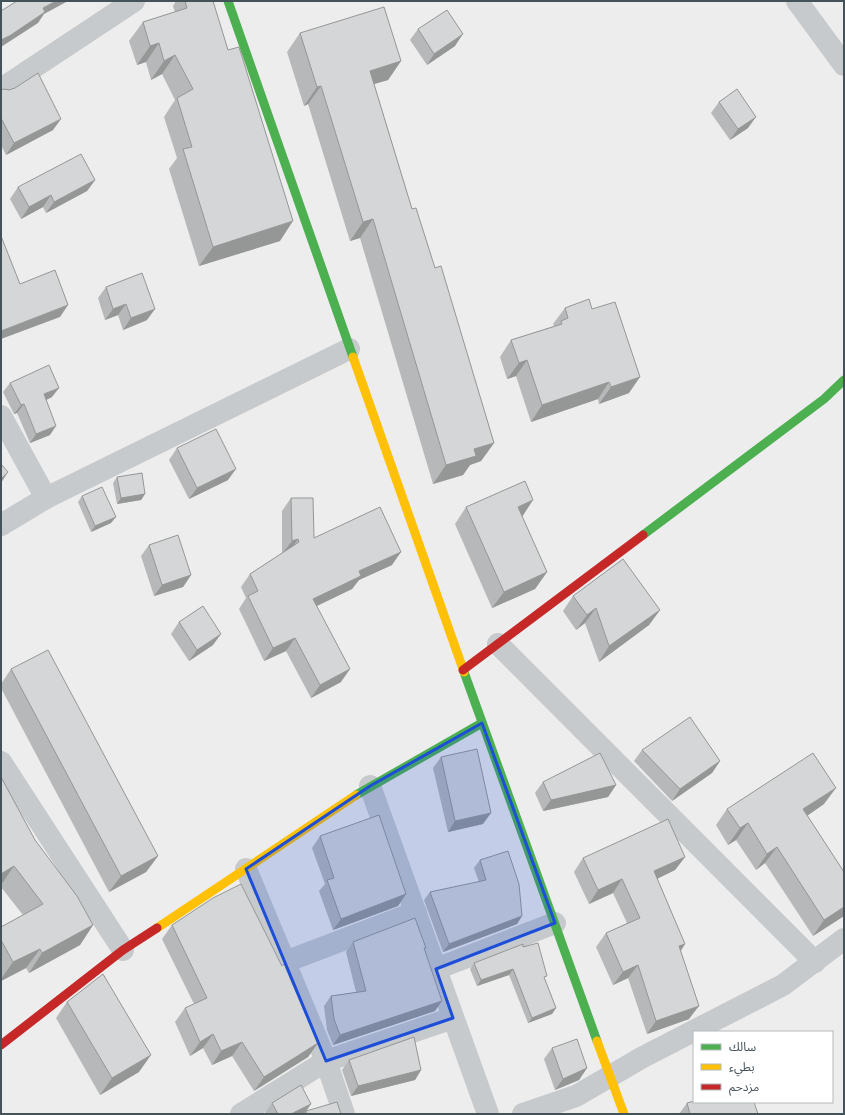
<svg xmlns="http://www.w3.org/2000/svg" width="845" height="1115" font-family="Poppins,'Noto Sans Arabic',sans-serif">
	<style>
		.lines { fill: none; stroke-linecap: round; stroke-linejoin: round }
		.street { stroke: #c6cacc; stroke-width: 22 }
		.fast { stroke: #4caf50; stroke-width: 9 }
		.slow { stroke: #ffc107; stroke-width: 9 }
		.jam { stroke: #c62828; stroke-width: 9 }
		.wall { fill: #b7b8b9 }
		.shaded-wall { fill: #959696 }
		.building { fill: #d5d6d7; stroke: #959696 }
		.marked { fill: #1d4ed8; fill-opacity: 0.2; stroke: #1d4ed8; stroke-width: 3; stroke-linejoin: round }
	</style>
	<rect width="100%" height="100%" fill="#eeeded"/>
	<g class="lines">
		<g class="street">
			<polyline points="797,1 844,65"/>
			<polyline points="1,89 134,1"/>
			<polyline points="1,416 46,498"/>
			<polyline points="1,525 46,498 349,349"/>
			<polyline points="498,644 815,962"/>
			<polyline points="1,762 123,950"/>
			<polyline points="370,786 488,1114"/>
			<polyline points="246,869 326,1061 344,1114"/>
			<polyline points="285,962 416,912"/>
			<polyline points="436,969 555,923"/>
			<polyline points="241,1114 326,1061 453,1018"/>
			<polyline points="523,1114 576,1096 643,1057 783,985 844,939"/>
		</g>
		<g class="fast">
			<polyline points="228,1 353,357"/>
			<polyline points="643,535 824,399 844,380"/>
			<polyline points="464,672 597,1041"/>
			<polyline points="356,795 482,723"/>
		</g>
		<g class="slow">
			<polyline points="353,357 464,672"/>
			<polyline points="157,928 356,795"/>
			<polyline points="597,1041 624,1114"/>
		</g>
		<g class="jam">
			<polyline points="463,670 643,535"/>
			<polyline points="1,1045 123,950 157,928"/>
		</g>
	</g>
	<g class="wall">
		<polygon points="176,1 213,1 280,241 199,266 169,169 177,158 164,117 175,100 162,74 151,80 146,62 137,65 129,41 143,22 175,12 173,6"/>
		<polygon points="418,29 455,46 427,65 410,40"/>
		<polygon points="300,33 401,61 388,80 374,84 412,209 435,268 494,443 481,461 470,465 463,475 433,484 360,238 350,241 308,104 304,106 287,52"/>
		<polygon points="1,90 53,130 6,155 1,145"/>
		<polygon points="719,102 748,128 730,140 711,113"/>
		<polygon points="95,180 87,191 46,213 43,207 21,219 10,199 18,187"/>
		<polygon points="106,287 147,320 123,330 118,315 105,320 98,298"/>
		<polygon points="565,308 592,309 629,393 599,404 598,399 531,422 516,376 507,379 500,357 511,340 554,326 553,324"/>
		<polygon points="10,383 52,397 46,400 50,435 30,443 17,413 14,414 3,392"/>
		<polygon points="177,448 228,480 189,499 169,460"/>
		<polygon points="117,477 145,494 141,500 117,504 113,483"/>
		<polygon points="82,496 111,523 91,532 78,502"/>
		<polygon points="291,498 314,538 392,565 359,580 352,589 317,606 341,682 311,698 286,651 264,661 239,609 246,598 241,587 250,574 282,553 282,511"/>
		<polygon points="466,507 522,516 547,572 535,589 492,608 455,524"/>
		<polygon points="149,545 191,575 183,587 154,596 141,556"/>
		<polygon points="573,596 660,610 649,625 599,662 585,623 576,630 563,611"/>
		<polygon points="179,622 213,645 189,661 171,634"/>
		<polygon points="11,669 158,856 146,872 109,892 1,688 1,684"/>
		<polygon points="642,750 720,761 712,773 672,801 634,761"/>
		<polygon points="441,757 483,824 448,832 433,768"/>
		<polygon points="1,777 35,840 93,925 80,945 29,973 26,968 1,981 1,927 23,915 1,887"/>
		<polygon points="543,782 616,785 608,797 543,811 535,793"/>
		<polygon points="824,804 807,816 844,872 844,916 813,936 765,863 756,870 736,840 728,845 716,825 727,809"/>
		<polygon points="320,836 406,894 398,906 333,930 319,891 325,884 312,848"/>
		<polygon points="685,857 675,870 657,879 685,944 681,951 689,1019 647,1034 628,978 613,985 596,947 606,933 627,923 613,893 589,904 574,872 583,858"/>
		<polygon points="480,860 522,916 517,924 443,952 424,900 430,892 479,882 474,868"/>
		<polygon points="172,925 318,1043 308,1057 254,1091 232,1056 212,1065 203,1048 190,1056 175,1022 185,1008 194,1004 162,939"/>
		<polygon points="353,942 426,948 424,950 435,1011 333,1045 327,1030 324,1006 331,996 356,992 346,952"/>
		<polygon points="523,947 545,980 556,1008 552,1014 528,1023 509,975 477,986 470,969 474,963"/>
		<polygon points="67,1002 139,1072 100,1095 56,1018"/>
		<polygon points="552,1048 587,1068 579,1080 555,1090 544,1059"/>
		<polygon points="349,1060 421,1070 415,1080 351,1096 342,1070"/>
		<polygon points="272,1103 311,1104 306,1111 341,1114 264,1114"/>
		<polygon points="687,1103 758,1114 679,1114"/>
	</g>
	<g class="shaded-wall">
		<polygon points="56,1 68,1 44,14 38,23 1,47 1,40 43,8"/>
		<polygon points="463,34 455,46 427,65 434,54"/>
		<polygon points="159,43 146,62 137,65 150,46"/>
		<polygon points="175,55 162,74 151,80 164,61"/>
		<polygon points="401,61 388,80 357,89 370,71"/>
		<polygon points="321,86 308,104 304,106 317,87"/>
		<polygon points="756,117 748,128 730,140 738,129"/>
		<polygon points="61,119 53,130 6,155 14,143"/>
		<polygon points="95,180 87,191 46,213 54,202"/>
		<polygon points="51,195 43,207 21,219 29,207"/>
		<polygon points="373,219 360,238 350,241 363,222"/>
		<polygon points="293,221 280,241 199,266 213,247"/>
		<polygon points="126,304 118,315 105,320 113,309"/>
		<polygon points="68,305 60,317 1,339 1,331"/>
		<polygon points="155,309 147,320 123,330 131,318"/>
		<polygon points="527,360 516,376 507,379 519,363"/>
		<polygon points="640,377 629,393 599,404 611,387"/>
		<polygon points="609,382 598,399 531,422 542,405"/>
		<polygon points="59,388 52,397 38,404 44,394"/>
		<polygon points="24,404 17,413 14,414 21,405"/>
		<polygon points="56,426 50,435 30,443 36,434"/>
		<polygon points="494,443 481,461 470,465 463,475 433,484 446,465 474,449"/>
		<polygon points="236,469 228,480 189,499 197,488"/>
		<polygon points="8,472 1,483 1,479"/>
		<polygon points="145,494 141,500 117,504 121,498"/>
		<polygon points="533,500 522,517 518,507"/>
		<polygon points="116,517 111,523 91,532 95,526"/>
		<polygon points="298,539 289,552 282,554 292,541"/>
		<polygon points="401,552 392,565 359,580 352,589 304,612 313,599 359,571"/>
		<polygon points="547,572 535,589 492,608 504,592"/>
		<polygon points="191,575 183,587 154,596 162,585"/>
		<polygon points="596,608 585,623 576,630 587,615"/>
		<polygon points="660,610 649,625 599,662 609,646"/>
		<polygon points="221,634 213,645 189,661 197,650"/>
		<polygon points="295,638 286,651 264,661 273,648"/>
		<polygon points="350,669 341,682 311,698 320,685"/>
		<polygon points="720,761 712,773 672,801 680,789"/>
		<polygon points="616,785 608,797 543,811 551,800"/>
		<polygon points="836,788 824,804 792,826 803,809"/>
		<polygon points="491,813 483,824 448,832 455,821"/>
		<polygon points="748,823 736,840 728,845 740,828"/>
		<polygon points="777,847 765,863 756,870 767,854"/>
		<polygon points="158,856 146,872 109,892 121,876"/>
		<polygon points="685,857 675,870 644,885 654,871"/>
		<polygon points="14,866 1,885 1,874"/>
		<polygon points="622,879 613,893 589,904 598,890"/>
		<polygon points="406,894 398,906 333,930 341,919"/>
		<polygon points="844,907 844,916 813,936 824,920"/>
		<polygon points="522,916 517,924 443,952 449,944"/>
		<polygon points="93,925 80,945 29,973 42,953"/>
		<polygon points="685,944 676,957 679,946"/>
		<polygon points="40,949 26,968 1,981 1,979 13,962"/>
		<polygon points="638,965 628,978 613,985 623,972"/>
		<polygon points="513,969 509,975 477,986 481,980"/>
		<polygon points="442,1001 435,1011 333,1045 340,1035"/>
		<polygon points="699,1006 689,1019 647,1034 656,1021"/>
		<polygon points="556,1008 552,1014 528,1023 532,1018"/>
		<polygon points="213,1034 203,1048 190,1056 200,1042"/>
		<polygon points="242,1042 232,1056 212,1065 221,1051"/>
		<polygon points="318,1043 308,1057 254,1091 264,1077"/>
		<polygon points="151,1055 139,1072 100,1095 112,1078"/>
		<polygon points="587,1068 579,1080 555,1090 563,1079"/>
		<polygon points="421,1070 415,1080 351,1096 358,1086"/>
		<polygon points="311,1104 304,1114 291,1114"/>
	</g>
	<g class="building">
		<polygon points="17,1 56,1 43,8 45,12 11,35 1,40 1,11"/>
		<polygon points="185,1 213,1 228,50 239,47 293,221 213,247 183,149 192,147 177,98 193,89 175,55 164,61 159,43 150,46 143,22 187,8"/>
		<polygon points="384,7 401,61 370,71 412,209 416,208 435,268 441,266 494,443 474,449 476,456 446,465 373,219 363,222 321,86 317,87 300,33"/>
		<polygon points="447,10 463,34 434,54 418,29"/>
		<polygon points="38,73 61,119 14,143 1,118 1,90 4,89 9,90 15,88"/>
		<polygon points="737,89 756,117 738,129 719,102"/>
		<polygon points="81,154 95,180 54,202 51,195 29,207 18,187"/>
		<polygon points="1,236 20,284 55,270 68,305 1,331"/>
		<polygon points="142,273 155,309 131,318 126,304 113,309 106,287"/>
		<polygon points="589,299 592,309 615,302 640,377 611,387 609,382 542,405 527,360 519,363 511,340 562,324 561,321 568,318 565,308"/>
		<polygon points="49,365 59,388 44,394 56,426 36,434 24,404 21,405 10,383"/>
		<polygon points="216,429 236,469 197,488 177,448"/>
		<polygon points="1,464 8,472 1,479"/>
		<polygon points="142,473 145,494 121,498 117,477"/>
		<polygon points="525,481 533,500 518,507 547,572 504,592 466,507"/>
		<polygon points="102,487 116,517 95,526 82,496"/>
		<polygon points="291,498 313,498 314,538 380,507 401,552 359,571 361,576 313,599 350,669 320,685 295,638 273,648 248,596 258,591 250,574 299,542 298,539 292,541"/>
		<polygon points="178,535 191,575 162,585 149,545"/>
		<polygon points="623,559 660,610 609,646 596,608 587,615 573,596"/>
		<polygon points="203,606 221,634 197,650 179,622"/>
		<polygon points="48,650 158,856 121,876 11,669"/>
		<polygon points="690,717 720,761 680,789 642,750"/>
		<polygon points="477,749 491,813 455,821 441,757"/>
		<polygon points="600,753 616,785 551,800 543,782"/>
		<polygon points="813,753 836,788 803,809 844,872 844,907 824,920 777,847 767,854 748,823 740,828 727,809"/>
		<polygon points="1,777 35,840 77,896 93,925 42,953 40,949 13,962 1,940 1,927 43,904 14,866 1,874"/>
		<polygon points="379,815 406,894 341,919 327,880 334,878 320,836"/>
		<polygon points="668,819 685,857 654,871 685,944 679,946 699,1006 656,1021 638,965 623,972 606,933 640,918 622,879 598,890 583,858"/>
		<polygon points="508,851 519,884 522,916 449,944 430,892 486,880 480,860"/>
		<polygon points="241,884 282,966 284,964 318,1043 264,1077 242,1042 221,1051 213,1034 200,1042 185,1008 207,998 172,925 213,898"/>
		<polygon points="415,918 426,948 424,948 442,1001 340,1035 334,1019 331,996 366,991 353,942"/>
		<polygon points="538,943 547,976 544,977 556,1008 532,1018 513,969 481,980 474,963 523,944 523,947"/>
		<polygon points="103,974 151,1055 112,1078 67,1002"/>
		<polygon points="414,1037 421,1070 358,1086 349,1060"/>
		<polygon points="577,1039 587,1068 563,1079 552,1048"/>
		<polygon points="301,1085 311,1104 291,1114 278,1114 272,1103"/>
		<polygon points="694,1101 694,1102 754,1102 758,1114 690,1114 687,1103"/>
		<polygon points="337,1102 341,1114 307,1114 306,1111"/>
	</g>
	<path class="marked" d="M482,723L555,923L436,969L453,1018L326,1061L246,869L370,786Z"/>
	<rect width="845" height="1115" fill="none" stroke="#44525a" stroke-width="4"/>
	<rect x="693" y="1031" width="140" height="72" fill="#ffffff" stroke="#b4babd"/>
	<rect x="701" y="1044" width="20" height="6" fill="#4caf50" stroke="#b4babd"/>
	<text x="729" y="1051" font-size="12" fill="#44525a">سالك</text>
	<rect x="701" y="1064" width="20" height="6" fill="#ffc107" stroke="#b4babd"/>
	<text x="729" y="1071" font-size="12" fill="#44525a">بطيء</text>
	<rect x="701" y="1084" width="20" height="6" fill="#c62828" stroke="#b4babd"/>
	<text x="729" y="1091" font-size="12" fill="#44525a">مزدحم</text>
</svg>
